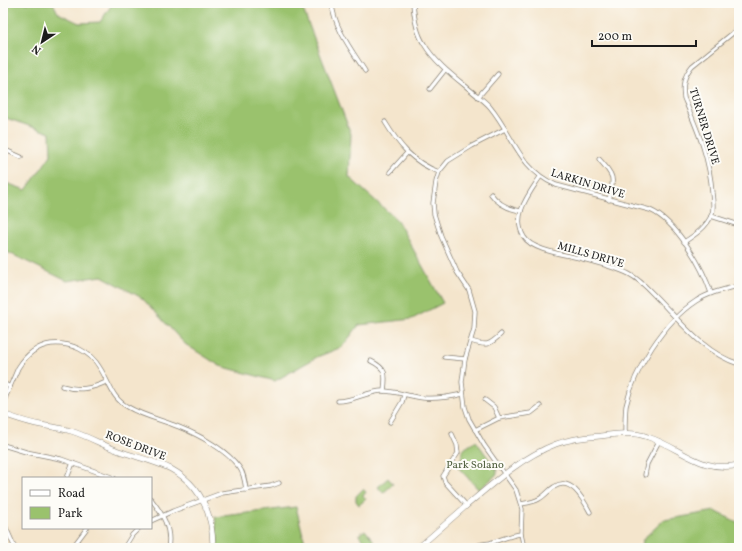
<svg xmlns="http://www.w3.org/2000/svg" width="742" height="551" font-family="Vollkorn,serif">
	<style>
		.green { fill: #9ac26d; stroke: #5b6f44 }
		.lines { fill: none; stroke-linecap: round; stroke-linejoin: round }
		.street-casing { stroke: #888074; stroke-width: 5 }
		.secondary-casing { stroke: #888074; stroke-width: 6 }
		.street { stroke: #fff; stroke-width: 3.5 }
		.secondary { stroke: #fff; stroke-width: 5 }
		.labels { text-anchor: middle; stroke-width: 4; stroke-linejoin: round; paint-order: stroke }
		.street-label { font-size: 11px; fill: #1c1c1c; stroke: #fdfcf7 }
		.park-label { font-size: 11px; fill: #4e5e3c; stroke: #fdfcf7 }
	</style>
	<rect width="100%" height="100%" fill="#fdfcf7"/>
	<filter id="ink" filterUnits="userSpaceOnUse"><feTurbulence type="fractalNoise" baseFrequency=".025" numOctaves="2"/><feDisplacementMap in="SourceGraphic" scale="8" xChannelSelector="R" yChannelSelector="G"/><feConvolveMatrix kernelMatrix="1 2 1 2 8 2 1 2 1" color-interpolation-filters="sRGB"/></filter>
	<filter id="wash" filterUnits="userSpaceOnUse"><feTurbulence type="fractalNoise" baseFrequency=".012" numOctaves="4" result="noise"/><feDisplacementMap in="SourceGraphic" scale="16" xChannelSelector="R" yChannelSelector="G"/><feGaussianBlur stdDeviation="0.9" result="paint"/><feColorMatrix in="noise" values="0 0 0 0 0 0 0 0 0 0 0 0 0 0 0 0 0 1.4 0 .05"/><feComposite in="paint" operator="in"/></filter>
	<g filter="url(#wash)">
		<rect width="100%" height="100%" fill="#f4e5cc"/>
		<g class="green">
			<polygon points="3,3 53,3 58,13 79,23 100,22 113,3 296,3 304,12 351,134 349,177 397,220 443,303 412,319 359,325 342,347 317,357 275,381 220,366 185,344 142,298 102,276 67,281 3,250 3,182 26,190 51,155 50,133 3,117"/>
			<polygon points="476,441 497,470 497,474 479,490 456,465 462,457 462,450"/>
			<polygon points="388,478 393,484 383,493 378,487"/>
			<polygon points="363,489 366,492 363,496 366,499 359,505 356,501 356,496"/>
			<polygon points="296,507 304,539 310,548 218,548 215,517"/>
			<polygon points="715,511 739,523 739,548 642,548 643,539 664,520"/>
			<polygon points="365,530 374,541 368,546 359,535"/>
		</g>
	</g>
	<g filter="url(#ink)">
		<g class="lines">
			<g class="street-casing">
				<g id="street">
					<path d="M332,3C333,26 353,52 365,71"/>
					<path d="M413,3C414,17 416,32 424,44C436,64 456,78 474,93C479,97 486,102 490,107C514,136 518,168 556,185L650,210C677,222 702,266 711,293"/>
					<polyline points="734,31 739,38"/>
					<polyline points="430,89 445,70"/>
					<polyline points="478,97 498,74"/>
					<path d="M385,122C399,145 412,162 439,172"/>
					<polyline points="505,129 472,146 448,161 439,172 436,182 433,203 434,214 441,236 457,272 469,290 475,311 474,329 465,359 462,382 465,407 469,419 484,445 516,490 522,509 521,534 524,548"/>
					<polyline points="3,149 21,157"/>
					<path d="M599,159C614,176 615,177 609,200"/>
					<polyline points="390,172 407,153"/>
					<path d="M540,177C529,194 511,216 524,237C532,251 569,255 583,259C599,263 615,267 629,274C641,280 650,291 659,300C682,324 706,354 739,364"/>
					<path d="M491,194C498,204 508,209 521,211"/>
					<polyline points="711,216 739,225"/>
					<path d="M684,242C695,235 707,227 712,214C714,208 713,200 712,193C710,158 697,129 684,98C682,85 684,76 692,66L739,28"/>
					<path d="M471,341C486,346 489,346 501,334"/>
					<polyline points="444,357 465,359"/>
					<path d="M371,361C387,369 386,374 384,391"/>
					<polyline points="3,383 10,387"/>
					<path d="M62,386C78,391 91,389 106,382"/>
					<polyline points="485,400 494,407 499,418"/>
					<path d="M338,401C354,401 368,391 383,391C397,391 410,397 423,398C436,399 450,397 463,394"/>
					<path d="M3,403L18,368C26,355 37,346 51,344C71,342 90,351 100,368C109,382 112,399 128,407C143,416 162,420 179,427C199,435 225,449 239,467C244,473 245,482 246,490"/>
					<polyline points="390,422 402,402 404,395"/>
					<polyline points="475,430 499,418 531,413 540,406"/>
					<path d="M625,433C625,424 625,415 626,406C634,369 664,322 696,301C708,293 724,289 739,286"/>
					<polyline points="452,434 457,445 458,453 443,476 445,482 467,506"/>
					<polyline points="3,445 26,452 61,459 114,478"/>
					<polyline points="645,475 647,464 659,441"/>
					<polyline points="67,478 73,463"/>
					<path d="M151,499C162,513 172,529 168,548"/>
					<path d="M521,504C527,503 534,502 539,499C545,496 549,490 554,487C571,475 584,501 590,512"/>
					<polyline points="3,521 15,548"/>
					<polyline points="151,521 173,511 222,493 271,486 279,483"/>
					<polyline points="72,548 87,528"/>
					<polyline points="124,548 132,535 139,528"/>
					<path d="M472,548C478,544 484,544 490,543C501,540 510,535 521,534"/>
				</g>
			</g>
			<g class="secondary-casing">
				<g id="secondary">
					<path d="M3,414C15,418 28,423 41,425C51,427 61,428 71,431C87,436 103,445 119,451C136,457 155,461 171,469C202,486 213,514 213,548"/>
					<path d="M418,548C434,534 450,520 466,506C493,483 522,457 556,444C570,439 585,437 600,436C617,434 632,431 648,437C682,448 700,473 739,465"/>
				</g>
			</g>
			<use href="#street" class="street"/>
			<use href="#secondary" class="secondary"/>
		</g>
	</g>
	<g class="labels">
		<g class="street-label">
			<text transform="translate(705 126) rotate(73)" y="4">TURNER DRIVE</text>
			<text transform="translate(588 183) rotate(17)" y="4">LARKIN DRIVE</text>
			<text transform="translate(591 254) rotate(16)" y="4">MILLS DRIVE</text>
			<text transform="translate(136 445) rotate(21)" y="4">ROSE DRIVE</text>
		</g>
		<g class="park-label">
			<text x="475" y="468">Park Solano</text>
		</g>
	</g>
	<rect width="742" height="551" fill="none" stroke="#fdfcf7" stroke-width="16"/>
	<rect x="22" y="477" width="130" height="52" fill="#fdfcf7" stroke="#a3a29f"/>
	<rect x="30" y="490" width="20" height="6" fill="#ffffff" stroke="#a3a29f"/>
	<text x="58" y="497" font-size="12" fill="#1c1c1c">Road</text>
	<rect x="30" y="507" width="20" height="12" fill="#9ac26d" stroke="#a3a29f"/>
	<text x="58" y="517" font-size="12" fill="#1c1c1c">Park</text>
	<g transform="translate(42 42) rotate(215)" stroke="#fdfcf7" stroke-width="3" paint-order="stroke">
	<path d="M0-3L7 15L0 10L-7 15Z" fill="#1c1c1c"/>
	<text y="-6" font-size="11" font-weight="bold" text-anchor="middle" fill="#1c1c1c">N</text>
	</g>
	<path d="M592 40v6h104v-6" fill="none" stroke="#1c1c1c" stroke-width="2"/>
	<text x="598" y="40" font-size="12" fill="#1c1c1c" stroke="#fdfcf7" stroke-width="3" paint-order="stroke">200 m</text>
</svg>
